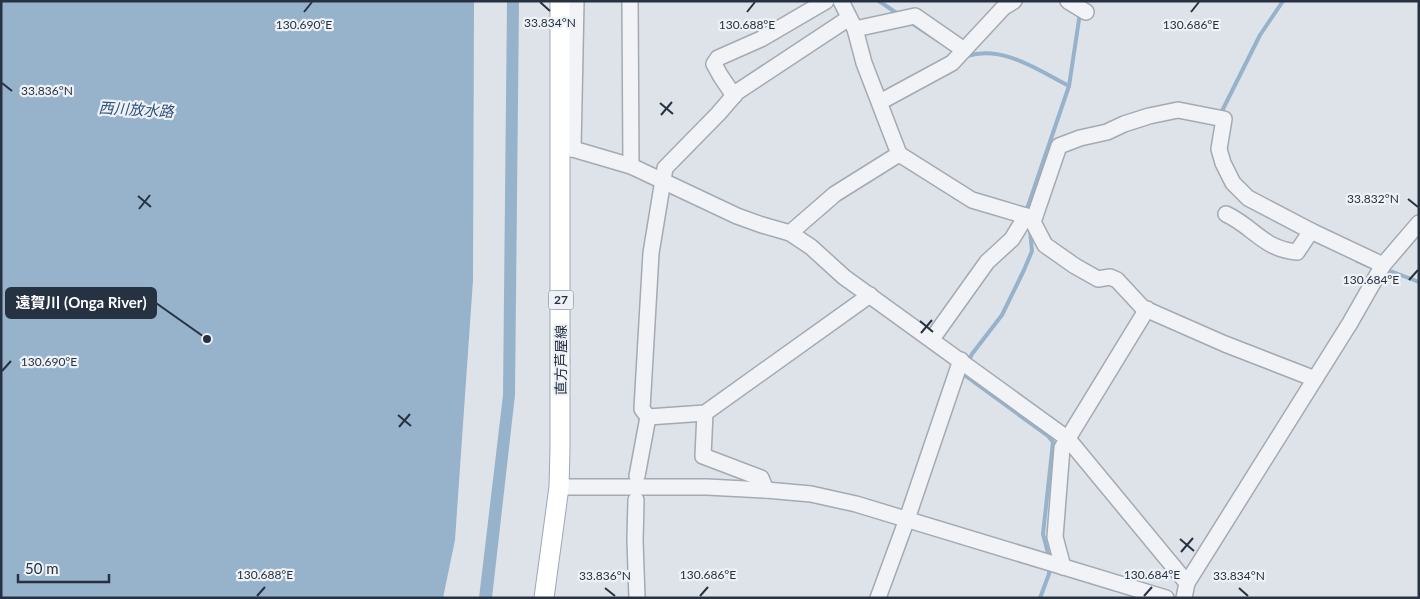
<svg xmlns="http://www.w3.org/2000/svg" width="1420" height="599" font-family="Lato,'Noto Sans JP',sans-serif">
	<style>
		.water { fill: #97b2cb }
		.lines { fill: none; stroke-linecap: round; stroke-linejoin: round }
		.stream { stroke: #97b2cb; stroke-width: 4 }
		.minor-casing { stroke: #a3aab3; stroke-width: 18 }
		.major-casing { stroke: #9da7b5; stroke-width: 21 }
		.minor { stroke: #f1f3f7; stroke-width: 15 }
		.major { stroke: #fff; stroke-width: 19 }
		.ticks { fill: none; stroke: #263141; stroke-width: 2 }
		.labels { text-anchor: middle; stroke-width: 4.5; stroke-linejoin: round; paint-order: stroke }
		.shield { fill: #eef2f6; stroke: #626b77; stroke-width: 1 }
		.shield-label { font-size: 12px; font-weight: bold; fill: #263141 }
		.street-label { font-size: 14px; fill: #263141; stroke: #eef2f6 }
		.water-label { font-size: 15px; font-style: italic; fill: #2e5177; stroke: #eef2f6 }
		.ticks-label { font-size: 12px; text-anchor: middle; fill: #263141; stroke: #eef2f6; stroke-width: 4.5; stroke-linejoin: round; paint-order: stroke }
		.leader { fill: none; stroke: #263141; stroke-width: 2 }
		.callout-dot { fill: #263141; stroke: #eef2f6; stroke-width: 2 }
		.callout { fill: #263141; stroke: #263141; stroke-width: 2 }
		.callout-label { font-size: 15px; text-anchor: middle; font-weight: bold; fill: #fff }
	</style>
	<rect width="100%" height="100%" fill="#dee3e9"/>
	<g class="water">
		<polygon points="1,1 474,1 473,280 455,540 443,598 1,598"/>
		<polygon points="507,1 519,1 515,395 492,598 479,598 503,395"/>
	</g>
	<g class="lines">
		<g class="stream">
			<polyline points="879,1 898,14"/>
			<polyline points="910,22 942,43"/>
			<path d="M967,56C1003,45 1038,70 1069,86"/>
			<polyline points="1220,115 1260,35 1283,1"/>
			<polyline points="1028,213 1027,209 1069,86 1080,13"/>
			<polyline points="1357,261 1376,269"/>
			<polyline points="1383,270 1393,272 1419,282"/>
			<polyline points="968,362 972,354 1002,315 1024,270 1032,251 1030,230"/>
			<polyline points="964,371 963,374 1048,436 1053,442 1043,534 1049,557"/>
			<polyline points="1040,598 1049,574 1049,567"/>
		</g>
		<g class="minor-casing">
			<g id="minor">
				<polyline points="630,1 631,166"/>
				<polyline points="841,1 855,29 864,63 899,154"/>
				<polyline points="1068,1 1086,12"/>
				<polyline points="855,29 915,16 964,50"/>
				<polyline points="734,96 720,75 714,64 718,58 761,39 826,1"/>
				<polyline points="880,102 952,63 1004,7 1014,1"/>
				<polyline points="559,149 573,149 631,166 737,216 762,225 790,233 811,247 844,277 1068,439 1187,583"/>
				<polyline points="573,149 576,1"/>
				<path d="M1226,214C1254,227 1263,249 1297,252L1311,231"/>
				<polyline points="1033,222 1045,245 1075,266 1098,279 1110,277 1117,280 1143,308 1225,344 1315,379"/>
				<polyline points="790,233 835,194 899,154 972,200 1026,216 1033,222 1059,146 1080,138 1107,132 1124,124 1149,116 1178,110 1224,119 1219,149 1223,163 1233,183 1248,198 1311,231 1383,265"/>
				<polyline points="932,339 987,262 1012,239 1026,216"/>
				<polyline points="705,413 703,456 761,478 766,490"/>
				<polyline points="648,417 705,413 870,295"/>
				<polyline points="637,476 648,417 642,409 651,253 665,168 718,114 737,92 849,18"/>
				<polyline points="559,487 707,487 766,490 811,494 856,504 1166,598"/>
				<polyline points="636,500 635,541 637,598"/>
				<polyline points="1063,567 1055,537 1062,448 1147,309"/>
				<polyline points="878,598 907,519 961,360"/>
				<polyline points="1184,598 1187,583 1350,323 1383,265 1419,223"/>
			</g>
		</g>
		<g class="major-casing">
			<polyline id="major" points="544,598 559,487 560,449 560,1"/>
		</g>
		<use href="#minor" class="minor"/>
		<use href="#major" class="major"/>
	</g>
	<path class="ticks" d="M540,2L550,11M304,12L312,2M747,12L755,2M1191,12L1199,2M2,83L12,91M660,103L673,114M661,115L672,102M138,196L151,207M1408,199L1418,207M139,209L150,195M1409,280L1418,270M920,321L933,332M921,333L932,320M2,371L11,361M398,415L411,426M399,427L410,414M1180,539L1194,551M1181,552L1193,538M605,588L615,596M1239,588L1248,596M257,596L265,587M700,596L708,587M1144,596L1152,587"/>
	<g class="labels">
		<rect class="shield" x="548.5" y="290.5" width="25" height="19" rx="4"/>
		<g class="shield-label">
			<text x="561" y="304">27</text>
		</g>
		<g class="street-label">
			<text transform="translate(561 360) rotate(-90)" y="5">直方芦屋線</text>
		</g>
		<g class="water-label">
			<text transform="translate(136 110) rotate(3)" y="5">西川放水路</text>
		</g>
	</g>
	<g class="ticks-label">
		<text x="550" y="27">33.834°N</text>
		<text x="304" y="29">130.690°E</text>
		<text x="747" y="29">130.688°E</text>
		<text x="1191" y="29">130.686°E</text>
		<text x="47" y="95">33.836°N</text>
		<text x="1373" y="203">33.832°N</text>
		<text x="1371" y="284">130.684°E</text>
		<text x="49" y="366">130.690°E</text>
		<text x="265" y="579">130.688°E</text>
		<text x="708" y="579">130.686°E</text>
		<text x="1152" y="579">130.684°E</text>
		<text x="605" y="580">33.836°N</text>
		<text x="1239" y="580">33.834°N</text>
	</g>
	<path class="leader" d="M207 339L156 303"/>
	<circle class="callout-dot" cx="207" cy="339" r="5"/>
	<rect class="callout" x="6" y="288" width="150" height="30" rx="5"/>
	<g class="callout-label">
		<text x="81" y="308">遠賀川 (Onga River)</text>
	</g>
	<rect width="1420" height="599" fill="none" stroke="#263141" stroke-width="5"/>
	<path d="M18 574v8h91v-8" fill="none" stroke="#263141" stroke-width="2.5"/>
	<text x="25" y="574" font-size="15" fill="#263141" stroke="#eef2f6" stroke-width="4" paint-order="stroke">50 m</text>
</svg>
